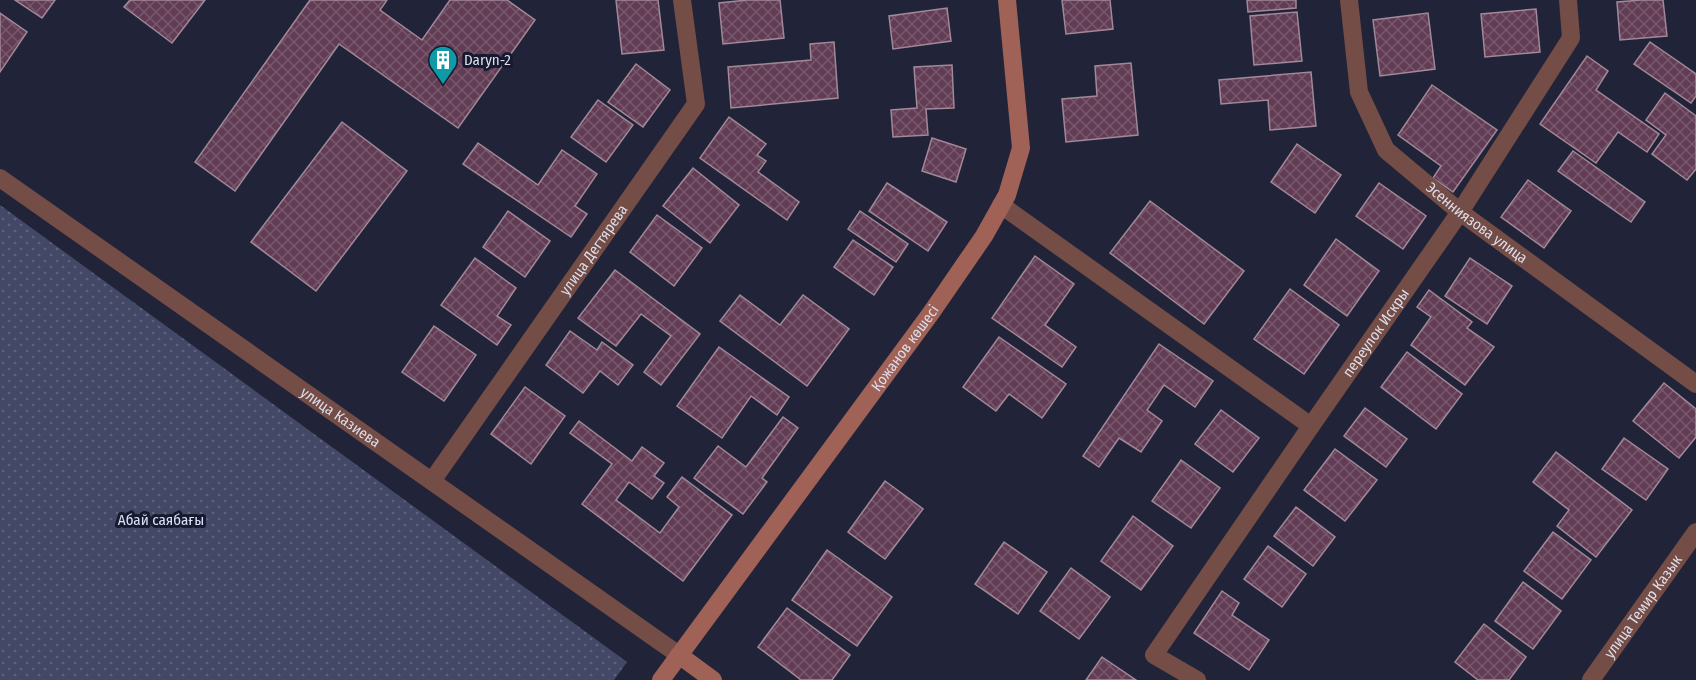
<svg xmlns="http://www.w3.org/2000/svg" width="1696" height="680" font-family="'Fira Sans Condensed',sans-serif">
	<style>
		.park { fill: url(#park-dots) }
		.building { fill: url(#building-cross-hatch); stroke: #a28898; stroke-width: 1.5 }
		.lines { fill: none; stroke-linecap: round; stroke-linejoin: round }
		.street { stroke: #744d46; stroke-width: 18 }
		.secondary { stroke: #a06257; stroke-width: 18 }
		.labels { text-anchor: middle; stroke-width: 6; stroke-linejoin: round; paint-order: stroke }
		.poi-label { font-size: 15px; fill: #dcdeec; stroke: #171a2e; text-anchor: start }
		.street-label { font-size: 15px; fill: #dcdeec; stroke: #171a2e }
		.park-label { font-size: 15px; fill: #dbe0fb; stroke: #171a2e }
	</style>
	<defs>
		<pattern id="park-dots" width="8" height="8" patternUnits="userSpaceOnUse" patternTransform="scale(1.5)"><rect width="8" height="8" fill="#434867"/><path d="M2 2h.1M6 6h.1" fill="none" stroke="#5e627d" stroke-width="1.8" stroke-linecap="round"/></pattern>
		<pattern id="building-cross-hatch" width="8" height="8" patternUnits="userSpaceOnUse" patternTransform="scale(1.5)"><rect width="8" height="8" fill="#613c54"/><path d="M0 0l8 8M0 8l8-8" fill="none" stroke="#77586d"/></pattern>
	</defs>
	<rect width="100%" height="100%" fill="#212438"/>
	<polygon class="park" points="0,205 627,662 614,680 0,680"/>
	<g class="building">
		<polygon points="15,0 55,0 42,18"/>
		<polygon points="130,0 205,0 172,43 124,7"/>
		<polygon points="310,0 387,0 380,10 422,40 450,0 507,0 535,20 458,128 339,44 235,191 195,162"/>
		<polygon points="616,0 658,0 664,50 622,54"/>
		<polygon points="747,0 780,0 784,38 723,44 719,3"/>
		<polygon points="1062,0 1110,0 1113,29 1066,34"/>
		<polygon points="1247,0 1296,0 1296,8 1248,12"/>
		<polygon points="1641,0 1663,0 1667,36 1620,40 1617,2"/>
		<polygon points="947,8 951,41 893,49 889,16"/>
		<polygon points="1536,9 1540,52 1485,57 1481,14"/>
		<polygon points="1297,12 1302,61 1254,65 1250,16"/>
		<polygon points="0,13 27,32 0,72"/>
		<polygon points="1428,13 1435,69 1380,76 1373,20"/>
		<polygon points="834,42 838,98 731,108 728,67 811,60 810,44"/>
		<polygon points="1650,42 1696,74 1696,96 1691,103 1634,64"/>
		<polygon points="1587,56 1608,71 1596,90 1659,134 1647,152 1618,132 1596,163 1540,124"/>
		<polygon points="1131,63 1138,135 1066,142 1062,99 1097,96 1095,66"/>
		<polygon points="636,64 670,90 643,127 608,102"/>
		<polygon points="952,65 954,108 926,109 928,135 893,137 891,110 917,108 914,67"/>
		<polygon points="1311,72 1316,126 1270,130 1268,100 1221,104 1219,80"/>
		<polygon points="1432,85 1497,130 1453,192 1433,178 1441,166 1398,135"/>
		<polygon points="1665,93 1696,116 1696,169 1687,180 1652,154 1666,135 1646,120"/>
		<polygon points="598,100 633,125 606,162 571,137"/>
		<polygon points="729,117 766,144 757,155 766,161 758,172 799,202 787,220 700,158"/>
		<polygon points="342,122 407,171 316,291 251,242"/>
		<polygon points="932,138 966,149 956,182 922,171"/>
		<polygon points="478,143 538,185 562,150 597,174 575,206 587,214 571,237 463,164"/>
		<polygon points="1297,144 1341,175 1315,213 1271,182"/>
		<polygon points="1573,151 1645,202 1631,222 1558,171"/>
		<polygon points="693,168 739,205 710,243 663,206"/>
		<polygon points="1528,180 1571,211 1544,248 1501,217"/>
		<polygon points="887,183 947,222 928,251 869,211"/>
		<polygon points="1379,183 1426,216 1403,249 1356,216"/>
		<polygon points="1150,201 1244,271 1204,324 1110,253"/>
		<polygon points="508,211 550,241 525,277 483,247"/>
		<polygon points="860,211 908,244 896,262 848,229"/>
		<polygon points="657,215 702,248 674,286 630,252"/>
		<polygon points="1336,239 1379,271 1347,316 1304,285"/>
		<polygon points="853,240 893,267 874,295 834,267"/>
		<polygon points="1035,256 1074,284 1045,325 1076,347 1062,367 992,318"/>
		<polygon points="475,258 516,288 497,316 511,325 497,345 441,305"/>
		<polygon points="1470,258 1512,286 1487,324 1445,296"/>
		<polygon points="615,270 700,334 661,385 644,372 671,336 641,314 616,346 578,318"/>
		<polygon points="1290,289 1339,325 1304,374 1254,339"/>
		<polygon points="1429,290 1472,322 1467,328 1494,347 1465,385 1411,345 1431,317 1417,307"/>
		<polygon points="740,295 780,325 803,295 849,329 807,386 720,321"/>
		<polygon points="434,326 476,355 444,401 402,372"/>
		<polygon points="570,331 597,350 602,342 633,365 618,385 600,371 583,393 546,365"/>
		<polygon points="999,337 1066,384 1042,418 1009,394 996,411 963,387"/>
		<polygon points="1159,344 1213,381 1195,407 1164,385 1147,410 1162,421 1141,452 1119,438 1099,467 1083,456"/>
		<polygon points="719,347 789,397 777,415 751,396 722,438 677,406"/>
		<polygon points="1407,352 1462,394 1436,429 1381,387"/>
		<polygon points="1664,383 1696,409 1696,437 1679,458 1633,421"/>
		<polygon points="525,387 565,416 531,464 491,434"/>
		<polygon points="1365,408 1407,439 1386,467 1344,436"/>
		<polygon points="1221,410 1259,438 1233,472 1195,444"/>
		<polygon points="783,417 798,428 762,478 767,482 743,514 694,478 718,446 746,467"/>
		<polygon points="579,421 632,461 642,447 664,463 654,476 664,483 652,499 629,482 616,500 660,533 679,507 667,497 682,477 732,515 683,581 582,504 612,464 570,433"/>
		<polygon points="1624,438 1668,469 1646,500 1602,469"/>
		<polygon points="1335,449 1377,480 1345,521 1304,490"/>
		<polygon points="1556,452 1632,510 1596,557 1557,526 1569,510 1533,482"/>
		<polygon points="1181,460 1220,488 1191,528 1152,501"/>
		<polygon points="885,481 923,509 885,559 848,532"/>
		<polygon points="1296,507 1335,537 1313,566 1274,536"/>
		<polygon points="1133,516 1173,546 1141,590 1101,561"/>
		<polygon points="1553,532 1591,560 1562,599 1524,571"/>
		<polygon points="1004,542 1047,572 1018,614 975,584"/>
		<polygon points="1268,546 1306,574 1282,607 1244,579"/>
		<polygon points="827,550 892,597 857,646 792,600"/>
		<polygon points="1071,568 1110,597 1079,639 1040,611"/>
		<polygon points="1523,582 1561,611 1533,649 1495,621"/>
		<polygon points="1222,591 1239,603 1232,615 1269,640 1249,670 1194,633"/>
		<polygon points="787,608 850,655 832,680 801,680 758,647"/>
		<polygon points="1484,624 1526,657 1509,680 1478,680 1455,662"/>
		<polygon points="1102,657 1136,680 1086,680"/>
	</g>
	<g class="lines">
		<g class="street">
			<path id="s1" d="M1349,0L1359,92L1386,150L1460,212L1696,384"/>
			<path id="s2" d="M0,178L679,655"/>
			<polyline points="1001,205 1311,426"/>
			<path id="s3" d="M432,481L696,104L682,0"/>
			<path id="s4" d="M1197,680L1154,655L1311,426L1460,212L1571,38L1568,0"/>
			<path id="s5" d="M1591,680L1696,532"/>
		</g>
		<g class="secondary">
			<polyline points="679,655 713,680"/>
			<path id="s6" d="M661,680L931,313L984,236L1007,195L1021,148L1007,0"/>
		</g>
	</g>
	<defs>
		<g id="building-pin" transform="scale(1.5)"><path d="M0 17L-7.5 6A9.5 9.5 0 1 1 7.5 6Z" fill="#0f9aa8" stroke="#171a2e"/><path d="M-4-6H4V6H1V3H-1V6H-4ZM-2.5-4.3h1.7v1.8h-1.7ZM.8-4.3h1.7v1.8H.8ZM-2.5-1h1.7V.8h-1.7ZM.8-1h1.7V.8H.8Z" fill="#fff"/></g>
	</defs>
	<g fill-rule="evenodd">
		<use href="#building-pin" x="443" y="60"/>
	</g>
	<g class="labels">
		<g class="poi-label">
			<text x="464" y="65">Daryn-2</text>
		</g>
		<g class="street-label">
			<text dy="5" stroke="none"><textPath href="#s1" startOffset="273">Эсенниязова улица</textPath></text>
			<text dy="5" stroke="none"><textPath href="#s3" startOffset="282">улица Дегтярева</textPath></text>
			<text dy="5" stroke="none"><textPath href="#s4" startOffset="441">переулок Искры</textPath></text>
			<text dy="5" stroke="none"><textPath href="#s6" startOffset="412">Қожанов көшесі</textPath></text>
			<text dy="5" stroke="none"><textPath href="#s2" startOffset="416">улица Казиева</textPath></text>
			<text dy="5" stroke="none"><textPath href="#s5" startOffset="90">улица Темир Казык</textPath></text>
		</g>
		<g class="park-label">
			<text x="161" y="525">Абай саябағы</text>
		</g>
	</g>
</svg>
